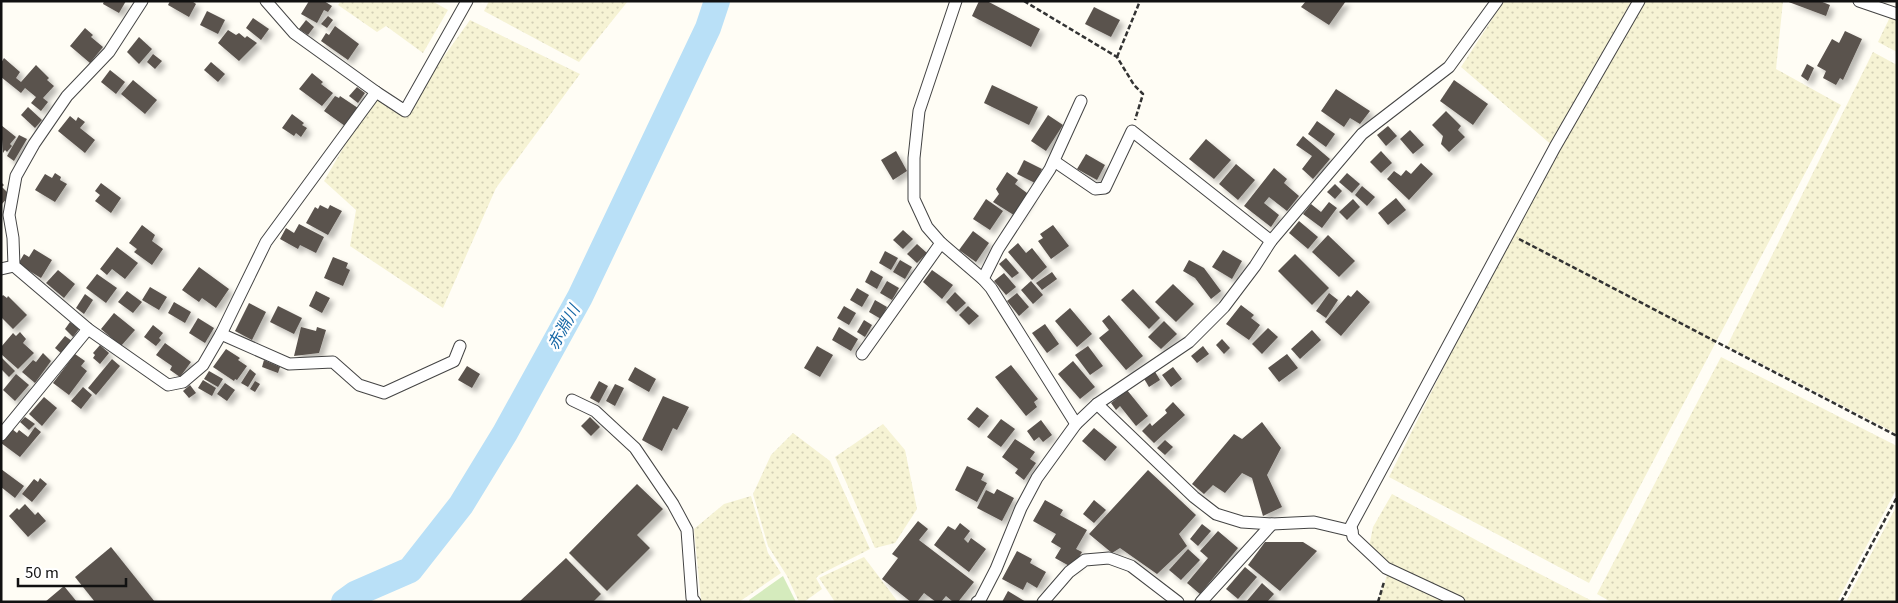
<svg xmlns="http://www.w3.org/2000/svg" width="1898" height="603" font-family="Georgia,'Noto Sans JP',serif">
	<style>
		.farmland { fill: url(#farmland-dots) }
		.grass { fill: #d5ebbd }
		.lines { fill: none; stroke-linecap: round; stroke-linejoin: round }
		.river { stroke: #b9e0f7; stroke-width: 26 }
		.building { fill: #5a524d; filter: url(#shadow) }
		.minor-casing { stroke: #444; stroke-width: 13 }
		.path { stroke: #333; stroke-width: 2.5; stroke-dasharray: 5 2.5; stroke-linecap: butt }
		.minor { stroke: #fff; stroke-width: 11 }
		.labels { text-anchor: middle; stroke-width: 5; stroke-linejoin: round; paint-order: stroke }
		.water-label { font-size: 16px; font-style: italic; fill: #1768a6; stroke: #fff }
	</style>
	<defs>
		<pattern id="farmland-dots" width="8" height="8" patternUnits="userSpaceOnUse" patternTransform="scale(1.25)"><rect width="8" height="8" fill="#f6f3d4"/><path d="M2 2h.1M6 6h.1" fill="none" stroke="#d2cfb5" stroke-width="1.8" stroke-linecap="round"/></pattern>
		<filter id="shadow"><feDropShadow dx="4.5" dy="4.5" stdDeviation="2.5" flood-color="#0004"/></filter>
	</defs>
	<rect width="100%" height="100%" fill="#fffdf5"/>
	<g class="farmland">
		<polygon points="341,1 432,1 448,10 423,53 386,26 377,32 338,5"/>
		<polygon points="489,1 628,1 579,62 484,11"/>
		<polygon points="1504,1 1783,1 1776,69 1841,105 1589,583 1389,477 1554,147 1461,67"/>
		<polygon points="1890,17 1897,19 1897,52 1878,42"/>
		<polygon points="470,20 580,74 496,188 443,308 350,246 356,210 324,181 376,92 405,111"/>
		<polygon points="1873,52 1897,65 1897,434 1727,346"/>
		<polygon points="1721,357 1897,446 1897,488 1837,602 1611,602 1597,594"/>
		<polygon points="883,424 905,450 917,509 895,543 875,548 835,457"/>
		<polygon points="793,433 830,461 870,549 819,575 816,578 822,589 804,602 799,602 787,576 768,546 753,494 771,455"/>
		<polygon points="1392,494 1509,558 1594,602 1378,602 1389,569 1369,547 1373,527"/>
		<polygon points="751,496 768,553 781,573 739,602 703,602 701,600 694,529 724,504"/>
		<polygon points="1897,505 1897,602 1846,602 1851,592"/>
		<polygon points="864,557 898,602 835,602 819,578"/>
	</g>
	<polygon class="grass" points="783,576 796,602 750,602 749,600"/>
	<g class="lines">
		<polyline class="river" points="344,602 355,594 410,570 461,505 505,433 580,297 708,28 717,1"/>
	</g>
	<g class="building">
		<polygon points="104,1 126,1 119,13 103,4"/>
		<polygon points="170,1 192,1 196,4 189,17 168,5"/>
		<polygon points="309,1 324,1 332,6 328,12 324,10 317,23 301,14"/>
		<polygon points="979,1 987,1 1040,29 1031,47 972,16"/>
		<polygon points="1306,1 1346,1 1329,25 1301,7"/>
		<polygon points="1786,1 1820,1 1830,5 1826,16"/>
		<polygon points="1094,7 1120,20 1111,37 1085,24"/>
		<polygon points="207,11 225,20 218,34 200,25"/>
		<polygon points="328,16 333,20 327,28 321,24"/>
		<polygon points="253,18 269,29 261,40 246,28"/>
		<polygon points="306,20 314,27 308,35 299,29"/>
		<polygon points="335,26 359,44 348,60 321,41 326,33 329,35"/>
		<polygon points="85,28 93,35 91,37 103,47 90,63 70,46"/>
		<polygon points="228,30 236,35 239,33 245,38 247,36 257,43 239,61 218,43"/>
		<polygon points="1845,31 1862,39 1843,80 1840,78 1836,85 1823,78 1826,71 1817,66 1832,39 1839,43"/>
		<polygon points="139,37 152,49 139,64 127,52"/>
		<polygon points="153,54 162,61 155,69 147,62"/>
		<polygon points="4,58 20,72 16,78 21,82 36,65 49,78 47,80 54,86 43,98 48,102 41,111 31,103 36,97 25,88 21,93 1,77 1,63"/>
		<polygon points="211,62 225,74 218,82 204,70"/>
		<polygon points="1807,64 1814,68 1808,81 1801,76"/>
		<polygon points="110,70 125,82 116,94 101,82"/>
		<polygon points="312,73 323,82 321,84 333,93 322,106 299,89"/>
		<polygon points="133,80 157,100 145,114 121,94"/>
		<polygon points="1454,80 1488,104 1473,125 1440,101"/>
		<polygon points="992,85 1038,107 1029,125 984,103"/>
		<polygon points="357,87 365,93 358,103 349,96"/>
		<polygon points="1336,89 1370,111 1360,124 1350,118 1344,127 1321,111"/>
		<polygon points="335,96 339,98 340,96 358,108 345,126 324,111"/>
		<polygon points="28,107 42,120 35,128 21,115"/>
		<polygon points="1446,111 1461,126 1458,130 1465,137 1449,152 1441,144 1443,136 1432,125"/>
		<polygon points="292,114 304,123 302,125 307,128 301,137 296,133 294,136 282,128"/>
		<polygon points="1048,115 1063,125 1046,151 1031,141"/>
		<polygon points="70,116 76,121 78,117 85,122 80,128 95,140 85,153 58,131"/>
		<polygon points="1317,121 1335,134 1326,147 1308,134"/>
		<polygon points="1,125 16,137 10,144 12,146 7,152 5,150 3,153"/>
		<polygon points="1388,126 1397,136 1386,146 1377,135"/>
		<polygon points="1410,130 1424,145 1413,154 1400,139"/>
		<polygon points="19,135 27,139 14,161 7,156"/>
		<polygon points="1303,136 1330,159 1313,179 1302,169 1312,156 1296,145"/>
		<polygon points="1206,139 1231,160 1214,179 1189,159"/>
		<polygon points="896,151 907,171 893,180 881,160"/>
		<polygon points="1381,151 1392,163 1381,173 1370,162"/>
		<polygon points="1086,154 1105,165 1097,180 1077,169"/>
		<polygon points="1024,160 1042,169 1035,183 1017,174"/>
		<polygon points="1421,163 1433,174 1409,200 1387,179 1394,171 1401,176 1406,170 1411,174"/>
		<polygon points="1236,164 1255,180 1238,200 1219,184"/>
		<polygon points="1274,168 1287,179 1284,183 1299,196 1287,211 1269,197 1264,203 1279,215 1271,227 1244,206"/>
		<polygon points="1007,172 1018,180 1015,184 1031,196 1017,217 993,202 999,194 996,189"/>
		<polygon points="55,173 61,177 60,180 67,184 55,202 35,190 45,174 52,178"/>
		<polygon points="1347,173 1360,184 1352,193 1339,182"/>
		<polygon points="1,182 4,185 2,187 10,195 1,205"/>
		<polygon points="101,183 121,198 111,213 95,201 100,195 95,191"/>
		<polygon points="1335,184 1342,191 1335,199 1327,192"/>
		<polygon points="1362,186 1375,197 1367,206 1355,195"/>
		<polygon points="1396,198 1406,210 1388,225 1378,213"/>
		<polygon points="986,199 1003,211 990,230 973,219"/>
		<polygon points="1353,199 1360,207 1347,220 1339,212"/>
		<polygon points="1329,202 1337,208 1322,228 1303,214 1311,204 1321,212"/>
		<polygon points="320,205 328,209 330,205 342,211 328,235 306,223 315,207 318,209"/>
		<polygon points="1299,221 1318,237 1308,249 1289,233"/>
		<polygon points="299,224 324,237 316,253 300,245 298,249 280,239 286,228 294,233"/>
		<polygon points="142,225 155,235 152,241 163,249 152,265 134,252 137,249 129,243"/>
		<polygon points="1053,225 1069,246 1051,259 1038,241 1043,238 1040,234"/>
		<polygon points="903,230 913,239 903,249 893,240"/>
		<polygon points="973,231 989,243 976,262 959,250"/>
		<polygon points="1328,235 1355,261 1339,277 1312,252"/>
		<polygon points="1018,243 1026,253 1032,248 1047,267 1032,280 1008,252"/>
		<polygon points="917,244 927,253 917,263 907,254"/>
		<polygon points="117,247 138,263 125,279 112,269 107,275 100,269"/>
		<polygon points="34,249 52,260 41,278 18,264 24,254 29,257"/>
		<polygon points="1223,250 1242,261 1232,279 1212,267"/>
		<polygon points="885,251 898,258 891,270 879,263"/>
		<polygon points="1295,254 1329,288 1312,305 1278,271"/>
		<polygon points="333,257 348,263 346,268 350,270 343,286 324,278"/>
		<polygon points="1006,258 1019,273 1012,278 999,264"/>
		<polygon points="900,260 912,267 905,279 893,272"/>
		<polygon points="1189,260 1204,268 1221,291 1211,299 1195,278 1183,271"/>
		<polygon points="199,267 229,289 216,308 202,298 199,302 182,290"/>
		<polygon points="58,270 75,284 64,298 46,283"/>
		<polygon points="871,270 883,277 877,289 865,282"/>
		<polygon points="932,270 953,285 942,299 923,282"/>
		<polygon points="1052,272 1057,279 1042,290 1036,283"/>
		<polygon points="1004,273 1016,287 1006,295 994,281"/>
		<polygon points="97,274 117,288 106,303 86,288"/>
		<polygon points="887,281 899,288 892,300 880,293"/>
		<polygon points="1031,281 1043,295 1033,304 1021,290"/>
		<polygon points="1173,284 1194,304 1176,322 1155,302"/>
		<polygon points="150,287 167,297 159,310 142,300"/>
		<polygon points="857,288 869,295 862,307 850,300"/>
		<polygon points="1133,289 1160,318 1149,329 1121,300"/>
		<polygon points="1357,290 1370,302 1341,336 1325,322 1348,295 1351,297"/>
		<polygon points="127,291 142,302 133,313 118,302"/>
		<polygon points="316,291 330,298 322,313 309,306"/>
		<polygon points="955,292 966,303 956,312 946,302"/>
		<polygon points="1017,293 1029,307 1019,316 1007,301"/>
		<polygon points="1329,293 1338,300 1326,318 1316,311"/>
		<polygon points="85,294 93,300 84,314 76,308"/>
		<polygon points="3,295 7,298 8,296 27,315 13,329 1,317 1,297"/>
		<polygon points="875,300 887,307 881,319 869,312"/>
		<polygon points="174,302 191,312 185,323 168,313"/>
		<polygon points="249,303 266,312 252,340 235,331"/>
		<polygon points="1241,305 1254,315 1251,318 1260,325 1249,340 1226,324"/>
		<polygon points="278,306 302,318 294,334 270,322"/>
		<polygon points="844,306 856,313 849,325 837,318"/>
		<polygon points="968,306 979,316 969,325 959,315"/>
		<polygon points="1070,308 1092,334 1077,347 1055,321"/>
		<polygon points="114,313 135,330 121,346 101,329"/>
		<polygon points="1109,315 1143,356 1126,370 1099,338 1109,330 1102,321"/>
		<polygon points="198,318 214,328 205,343 189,333"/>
		<polygon points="864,320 872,325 865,337 857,332"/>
		<polygon points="1164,321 1177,334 1161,349 1148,337"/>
		<polygon points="70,322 79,329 73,337 65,329"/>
		<polygon points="1045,324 1059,344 1047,353 1032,333"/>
		<polygon points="153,325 163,333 159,338 161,340 156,346 144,337"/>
		<polygon points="301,327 316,331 317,327 326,330 319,353 294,356"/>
		<polygon points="839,327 858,339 851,351 832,340"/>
		<polygon points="1268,328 1278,337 1262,354 1252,344"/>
		<polygon points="1312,330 1321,340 1300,359 1291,349"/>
		<polygon points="20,332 26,339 23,343 34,353 18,369 1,354 1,347 13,333 16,336"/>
		<polygon points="65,336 72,341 62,354 55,348"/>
		<polygon points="1222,339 1230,348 1224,354 1216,345"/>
		<polygon points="165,343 191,362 180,377 170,370 172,366 156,355"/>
		<polygon points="100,345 109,353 100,364 93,358 95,355 93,353"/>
		<polygon points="817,346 833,355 820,377 804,368"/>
		<polygon points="1088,346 1103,366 1090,375 1075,355"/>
		<polygon points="1203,346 1209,354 1197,363 1191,356"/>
		<polygon points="226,349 240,358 238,360 247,366 237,380 235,379 234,381 213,367"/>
		<polygon points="43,353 51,361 35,383 22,372 33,360 36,362"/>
		<polygon points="75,354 85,361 81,366 87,371 69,395 53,383"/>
		<polygon points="1287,354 1298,368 1279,382 1268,368"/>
		<polygon points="1,357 15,371 9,377 1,369"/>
		<polygon points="112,359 120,366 96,395 88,388"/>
		<polygon points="264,360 280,367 278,373 262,367"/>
		<polygon points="1073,361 1095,387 1080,399 1058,374"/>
		<polygon points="1011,365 1038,399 1034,402 1037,407 1026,416 995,377"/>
		<polygon points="467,366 480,374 472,388 458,380"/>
		<polygon points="635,367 656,379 649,392 628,380"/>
		<polygon points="1173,367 1182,379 1171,387 1162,375"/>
		<polygon points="250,369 256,374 248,387 241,383"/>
		<polygon points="1154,370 1160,380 1149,387 1143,377"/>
		<polygon points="209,371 223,379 218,387 204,379"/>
		<polygon points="16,374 29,385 15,401 3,390"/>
		<polygon points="203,380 216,388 212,396 198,388"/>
		<polygon points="255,381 260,384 255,392 250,389"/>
		<polygon points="599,381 608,386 599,403 590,398"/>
		<polygon points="225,383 235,390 227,401 217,394"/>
		<polygon points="615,384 624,388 615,406 606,401"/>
		<polygon points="190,385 196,393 189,398 183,391"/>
		<polygon points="83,387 92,395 81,409 71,401"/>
		<polygon points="1127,390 1148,416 1136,426 1120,406 1116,410 1111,403"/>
		<polygon points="663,396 689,407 677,430 673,428 662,451 642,440"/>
		<polygon points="44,397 57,408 42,426 29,414"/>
		<polygon points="1173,402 1185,415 1154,443 1142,431 1150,423 1152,426 1167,413 1165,410"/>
		<polygon points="977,407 989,416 979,428 967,419"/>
		<polygon points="25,417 35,424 29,430 20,422"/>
		<polygon points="590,417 600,427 591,436 581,426"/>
		<polygon points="1001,419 1015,429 1001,447 987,437"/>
		<polygon points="1041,420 1052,435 1043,442 1039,437 1034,441 1027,431"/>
		<polygon points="1262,422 1281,448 1267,475 1282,507 1263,516 1252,478 1242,473 1225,493 1213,485 1204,494 1192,484 1234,434 1242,439"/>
		<polygon points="35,427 41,432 20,457 1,443 12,429 17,433 19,430 28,437"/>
		<polygon points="1094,428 1117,447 1105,461 1082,441"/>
		<polygon points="1015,439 1035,452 1030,459 1036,463 1024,480 1015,473 1018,469 1002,457"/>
		<polygon points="1165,440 1173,447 1165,455 1157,448"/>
		<polygon points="967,466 984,474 981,480 987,483 977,502 955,490"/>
		<polygon points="1,469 24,486 15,498 1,487"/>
		<polygon points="1148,470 1196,515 1179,534 1187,546 1157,574 1120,548 1112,553 1089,534"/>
		<polygon points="40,478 47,484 32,502 22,494 34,479 38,482"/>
		<polygon points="637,484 663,509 637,535 650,548 607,591 569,553"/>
		<polygon points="997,489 1014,498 1002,521 977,508 986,490 994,494"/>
		<polygon points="1045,500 1063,510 1060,515 1087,530 1076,549 1082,552 1073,568 1055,558 1061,548 1051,542 1056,534 1033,521"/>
		<polygon points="1094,500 1106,510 1094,523 1083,514"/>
		<polygon points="25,504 35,515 38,512 46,521 28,537 9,516 17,508 19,510"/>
		<polygon points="918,521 928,529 919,540 974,582 958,602 953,602 946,596 941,602 936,602 924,593 917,602 911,602 882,579 898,558 892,554"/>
		<polygon points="960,523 970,531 964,539 968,543 971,538 986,549 969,572 934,545 948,526 955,530"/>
		<polygon points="1202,524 1211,531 1198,546 1190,539"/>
		<polygon points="1218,531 1238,548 1200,594 1187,583 1208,558 1200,551"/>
		<polygon points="1265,542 1303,542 1317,551 1280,591 1248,565"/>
		<polygon points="111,547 155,602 95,602 75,577"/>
		<polygon points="1188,549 1200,560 1181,580 1169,570"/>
		<polygon points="1017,551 1032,559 1030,563 1046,572 1037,588 1027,582 1023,590 1002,579"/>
		<polygon points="566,558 601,594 593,602 519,602"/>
		<polygon points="1245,567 1257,577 1238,599 1226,589"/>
		<polygon points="1262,583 1274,594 1267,602 1246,602"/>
		<polygon points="64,586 77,602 45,602"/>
		<polygon points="1008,591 1026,602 1002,602"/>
	</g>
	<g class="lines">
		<g class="minor-casing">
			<g id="minor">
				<polyline points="142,1 109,52 67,96 34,144 16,176 9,215 13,238 14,266 88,329 168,385 183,382 203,365 221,334 266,242 376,92"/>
				<polyline points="266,1 294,33 376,92 405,111 467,1"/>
				<polyline points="956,1 919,111 914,158 914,199 927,227 941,243 983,279"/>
				<polyline points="1859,1 1897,14"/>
				<polyline points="1054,161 1095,189 1105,188 1132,131 1271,241"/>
				<polyline points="1,269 14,266"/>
				<polyline points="221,334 289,364 333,362 359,385 384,393 454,361 460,346"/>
				<polyline points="862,354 941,243"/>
				<polyline points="572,400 595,411 635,448 673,504 687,530 692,598 695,602"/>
				<polyline points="1097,404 1194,497 1216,514 1242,522 1272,524 1314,522 1352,531"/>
				<polyline points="1076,424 991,288 983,279 998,249 1050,169 1081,101"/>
				<polyline points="1,435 88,329"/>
				<polyline points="977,602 980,600 996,569 1021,508 1037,478 1076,424 1097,404 1189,342 1224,307 1255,266 1271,241 1362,134 1449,67 1497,1"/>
				<polyline points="1043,602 1069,572 1085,560 1109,558 1131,566 1178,602"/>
				<polyline points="1201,602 1272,524"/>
				<polyline points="1459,602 1386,568 1353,537 1351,526 1555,147 1639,1"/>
			</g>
		</g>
		<g class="path">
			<polyline points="1024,1 1117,57 1134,85 1143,94 1135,120"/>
			<polyline points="1117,57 1140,1"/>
			<polyline points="1519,239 1897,436"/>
			<polyline points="1378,602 1384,582"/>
			<polyline points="1841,602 1897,497"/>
		</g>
		<use href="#minor" class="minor"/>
	</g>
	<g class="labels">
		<g class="water-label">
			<text transform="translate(563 327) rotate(-61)" y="6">赤淵川</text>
		</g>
	</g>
	<rect width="1898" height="603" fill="none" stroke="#111111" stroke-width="5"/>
	<path d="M18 578v8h108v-8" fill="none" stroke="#111111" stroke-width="2.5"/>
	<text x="25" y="578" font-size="15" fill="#111111" stroke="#ffffff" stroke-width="4" paint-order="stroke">50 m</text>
</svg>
